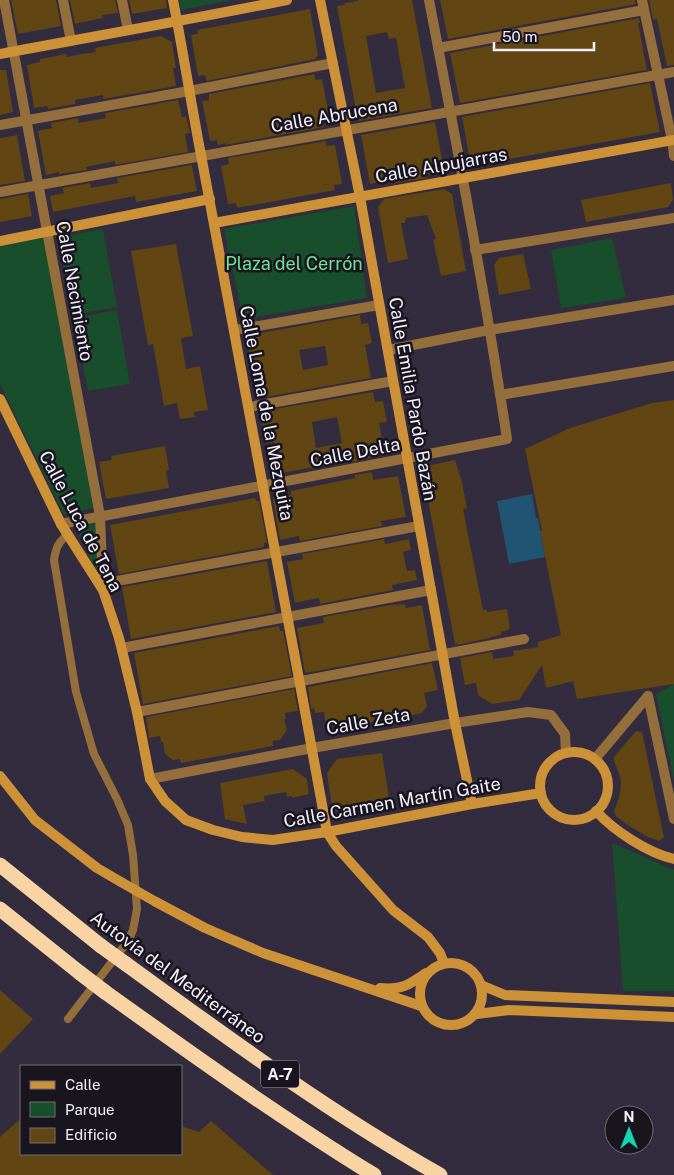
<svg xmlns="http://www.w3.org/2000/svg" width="674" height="1175" font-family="'Public Sans',sans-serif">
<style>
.green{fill:#184e2c}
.water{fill:#215373}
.building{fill:#614513;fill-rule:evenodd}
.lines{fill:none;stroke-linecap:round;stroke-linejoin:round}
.lane{stroke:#946f3b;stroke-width:8}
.street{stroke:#946f3b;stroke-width:10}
.secondary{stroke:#cd9238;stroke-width:10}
.highway{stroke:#f8d3a4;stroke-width:15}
.secondary-bridge{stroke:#cd9238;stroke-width:10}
.highway-bridge{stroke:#f8d3a4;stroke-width:15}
.labels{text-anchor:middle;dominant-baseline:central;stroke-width:5;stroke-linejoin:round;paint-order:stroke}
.shield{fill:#19151e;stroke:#b3aeba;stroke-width:1}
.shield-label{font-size:16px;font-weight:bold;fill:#f5f0fd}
.street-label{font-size:18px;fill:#f5f0fd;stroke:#19151e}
.park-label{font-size:18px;fill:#6de394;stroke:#19151e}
</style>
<rect width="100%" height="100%" fill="#332b3e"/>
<g class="green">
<polygon points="179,0 232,0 181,10"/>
<polygon points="354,206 367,298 243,319 224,229"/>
<polygon points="103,229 117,307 74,315 59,237"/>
<polygon points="44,234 93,508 64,515 0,384 0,244"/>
<polygon points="612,238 626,298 561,308 551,250"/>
<polygon points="117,310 130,384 88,391 74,318"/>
<polygon points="95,523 97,574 77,529"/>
<polygon points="674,684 674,782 656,694"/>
<polygon points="612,843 674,870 674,991 623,991"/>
</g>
<polygon class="water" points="532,494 536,518 538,518 545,557 509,564 497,501"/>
<g class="building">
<polygon points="11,0 56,0 61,26 18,34"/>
<polygon points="70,0 115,0 118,13 102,15 103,18 75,24"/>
<polygon points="129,0 166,0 167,8 132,14"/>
<path d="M358,0h54l20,108 -74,13 -21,-115 8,-1 -1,-2 14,-2zM387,32l2,7 7,-1 9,50 -29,5 -10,-57z"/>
<polygon points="440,0 635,0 636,4 448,39"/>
<polygon points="649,0 674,0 674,65 667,66 657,19 653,20"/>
<polygon points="310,9 318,55 315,59 207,81 205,75 198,76 191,35 198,34 197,30"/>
<polygon points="639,18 640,23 638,23 647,70 460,103 450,53"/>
<polygon points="161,36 172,42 176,68 173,68 176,86 103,99 103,95 75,100 75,104 48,109 47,106 34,108 27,65 40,62 40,59 66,54 67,57 81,54 96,52 95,48"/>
<polygon points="0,70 6,70 13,112 0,115"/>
<polygon points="314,74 316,80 322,79 330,120 323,121 324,127 225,145 225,143 218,145 217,140 210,141 202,101 209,100 209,94"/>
<polygon points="650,83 660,132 471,166 462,117"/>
<polygon points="178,100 182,117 186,116 190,133 185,134 188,152 115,165 115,161 86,167 87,170 59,174 59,172 46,175 38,131 52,128 51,123 78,118 78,123 106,118 105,113"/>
<polygon points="435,122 444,171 423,175 427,178 395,183 398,179 370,184 361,135"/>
<polygon points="17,135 25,181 0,185 0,138"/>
<polygon points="326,141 326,146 335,145 342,184 334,185 335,190 237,208 236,203 228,204 221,166 229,164 228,158"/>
<polygon points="191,165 192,166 197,191 136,202 135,196 53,212 50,196 64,193 62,188 90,183 91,188 118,183 117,178"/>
<polygon points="671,183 673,200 668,207 586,222 581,200"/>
<polygon points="444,189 452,194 466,271 441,276 433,240 436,239 427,215 406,218 405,223 401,223 408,259 388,263 378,207 384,199"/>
<polygon points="28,194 32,216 0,222 0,199"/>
<polygon points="176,244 193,336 181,338 186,369 200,366 208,410 194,412 195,417 180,419 177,403 164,406 153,344 148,345 131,251"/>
<polygon points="523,254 531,289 499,295 494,265 499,258"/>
<path d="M360,315l1,9 7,-1 4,20 -7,2 6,33 -105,19v-2l-9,1 -9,-51 9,-1 -2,-10zM325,346l3,19 -25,5 -4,-20z"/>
<path d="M373,392l2,10 8,-1 4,21 -8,1 4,21 8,-2 2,10 -24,5v1l-17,4v-2l-81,15 -1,-10 8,-2 -2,-10 -2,-11 -8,2 -4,-21 9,-1 -2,-12zM337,417l5,26 -26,5 -4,-26z"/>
<polygon points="674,400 674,684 577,699 573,681 546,688 542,665 519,700 492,704 478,695 476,683 465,685 460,658 492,652 493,659 514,656 513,651 538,647 538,642 561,635 540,531 542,531 525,449 570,428 652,403"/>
<polygon points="165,446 169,470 166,471 169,488 106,499 99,462 112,460 111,456"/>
<polygon points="455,460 462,482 467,508 463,509 483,610 487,610 487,612 507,609 510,629 501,632 501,635 490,637 490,638 457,645 457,643 455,644 423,473 427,466"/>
<polygon points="372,472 373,480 398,476 406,517 381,521 382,526 300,541 299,536 280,540 273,499 291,495 291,491 355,478 355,475"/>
<polygon points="255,498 256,501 259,501 267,542 264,543 264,547 119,574 110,525"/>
<polygon points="384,539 385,544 409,539 411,550 403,552 407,571 415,570 417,580 392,585 393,590 320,604 319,598 295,603 287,562 303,559 302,554"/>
<polygon points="267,561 276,612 131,639 122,587"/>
<polygon points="396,604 396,605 405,604 406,608 422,605 430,650 305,673 297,628 324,623 323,617"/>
<polygon points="279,626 280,631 283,631 292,676 143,704 134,653"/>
<polygon points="432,663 438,690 424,693 427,706 422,713 407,716 407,720 391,723 391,719 380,720 369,723 370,727 354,730 353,725 336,728 325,721 324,712 315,713 314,708 311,709 308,687"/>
<polygon points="294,689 298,711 285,713 286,719 284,719 287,730 280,740 273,741 273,746 181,763 180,759 173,760 165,754 163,742 161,742 160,736 149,738 146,717"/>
<polygon points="636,731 642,732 658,809 664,837 659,841 646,836 626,824 616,816 614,812 620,794 621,784 620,776 614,761 614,757"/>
<polygon points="382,753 390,805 339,813 332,807 327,773 337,759"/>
<polygon points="293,769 307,779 309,794 292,798 292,796 287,797 286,792 264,796 265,801 243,805 247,824 225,819 220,783"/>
<polygon points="0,990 33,1019 0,1054"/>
<polygon points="21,1118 21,1154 181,1154 181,1126 199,1132 211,1121 273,1175 0,1175 0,1137"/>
</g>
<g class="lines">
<path class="lane" d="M68,534c-10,9 -12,13 -14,26l22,132 18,62 23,45 11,26 5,30 4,54 -4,21 -5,11 -60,78"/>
<g class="street">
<polyline points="4,0 100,516 103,590 117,581 419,526"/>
<polyline points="63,0 71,41"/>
<polyline points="122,0 128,30"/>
<polyline points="642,0 672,140 674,156"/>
<polyline points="438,48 644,10"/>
<polyline points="0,125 189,91 333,63"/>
<polyline points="0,192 674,72"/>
<polyline points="475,250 674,218"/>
<polyline points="235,330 379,305"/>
<polyline points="388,350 489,330 674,300"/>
<polyline points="500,395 674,366"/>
<polyline points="249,407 393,381"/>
<path d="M61,524l446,-85c-22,-147 -50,-293 -78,-439"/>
<polyline points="122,648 431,590"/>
<polyline points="648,696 674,819"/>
<polyline points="137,712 524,639"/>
<polyline points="595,759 648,696"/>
<polyline points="150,779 312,748 455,723 528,712 551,715 565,734 566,753"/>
</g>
<g class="secondary">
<path d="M173,0c10,51 18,103 28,155 43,225 85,451 126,677l9,14 57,64 35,27 12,16 4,10"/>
<polyline points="320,0 360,197 455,723 472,804"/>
<path d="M0,54c96,-18 192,-35 287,-54"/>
<polyline points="214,223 674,140"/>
<polyline points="0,241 210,199"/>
<polyline points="0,399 61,524 103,590 119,638 137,712 150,779 165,801 186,820 213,830 242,837 273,840 327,832 472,804 541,793"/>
<circle cx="574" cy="786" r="34"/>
<polyline points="0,776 35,820 97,868 121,882"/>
<path d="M596,811c18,20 52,42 78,48"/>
<polyline points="156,902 205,928 263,953 421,1006"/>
<circle cx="451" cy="994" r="31"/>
<polyline points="481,985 505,995 674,1002"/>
<path d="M380,988c22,2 29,-3 46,-15"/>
<polyline points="477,1014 509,1010 674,1017"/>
</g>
<g class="highway">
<polyline points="0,865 101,946"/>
<polyline points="0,909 80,973"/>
<path d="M126,964c102,74 204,149 314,211"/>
<path d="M105,992c88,63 176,126 269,183"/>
</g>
<polyline class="secondary-bridge" points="121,882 156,902"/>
<g class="highway-bridge">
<polyline points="101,946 126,964"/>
<polyline points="80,973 105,992"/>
</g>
</g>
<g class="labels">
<rect class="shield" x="261" y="1060.5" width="38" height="27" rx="4"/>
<g class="shield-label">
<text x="280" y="1074">A-7</text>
</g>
<g class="street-label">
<text transform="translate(334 115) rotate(-10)">Calle Abrucena</text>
<text transform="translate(441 165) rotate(-10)">Calle Alpujarras</text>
<text transform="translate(75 291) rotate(80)">Calle Nacimiento</text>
<text transform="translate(413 399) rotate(80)">Calle Emilia Pardo Bazán</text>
<text transform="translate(267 413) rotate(79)">Calle Loma de la Mezquita</text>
<text transform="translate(355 452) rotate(-11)">Calle Delta</text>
<text transform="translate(81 521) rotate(62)">Calle Luca de Tena</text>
<text transform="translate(368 721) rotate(-10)">Calle Zeta</text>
<text transform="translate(392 802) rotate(-10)">Calle Carmen Martín Gaite</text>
<text transform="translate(178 977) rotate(36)">Autovía del Mediterráneo</text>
</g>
<g class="park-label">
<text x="294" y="263">Plaza del Cerrón</text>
</g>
</g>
<rect x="20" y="1065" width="162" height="90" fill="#19151e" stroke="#716d77"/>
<rect x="30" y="1081" width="25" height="8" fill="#cd9238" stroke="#716d77"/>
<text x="65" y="1090" font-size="15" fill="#f5f0fd">Calle</text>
<rect x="30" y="1102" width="25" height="15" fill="#184e2c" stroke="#716d77"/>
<text x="65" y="1115" font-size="15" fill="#f5f0fd">Parque</text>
<rect x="30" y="1128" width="25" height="15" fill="#614513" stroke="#716d77"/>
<text x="65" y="1140" font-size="15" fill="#f5f0fd">Edificio</text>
<g transform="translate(629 1130)"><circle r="24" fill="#19151e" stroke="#716d77"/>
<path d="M0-4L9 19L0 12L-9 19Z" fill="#17d5b3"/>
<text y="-8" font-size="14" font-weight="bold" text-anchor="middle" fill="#f5f0fd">N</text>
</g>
<path d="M494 42v8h100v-8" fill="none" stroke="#f5f0fd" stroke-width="2.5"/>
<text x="502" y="42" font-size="15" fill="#f5f0fd" stroke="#19151e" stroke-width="4" paint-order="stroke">50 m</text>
</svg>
